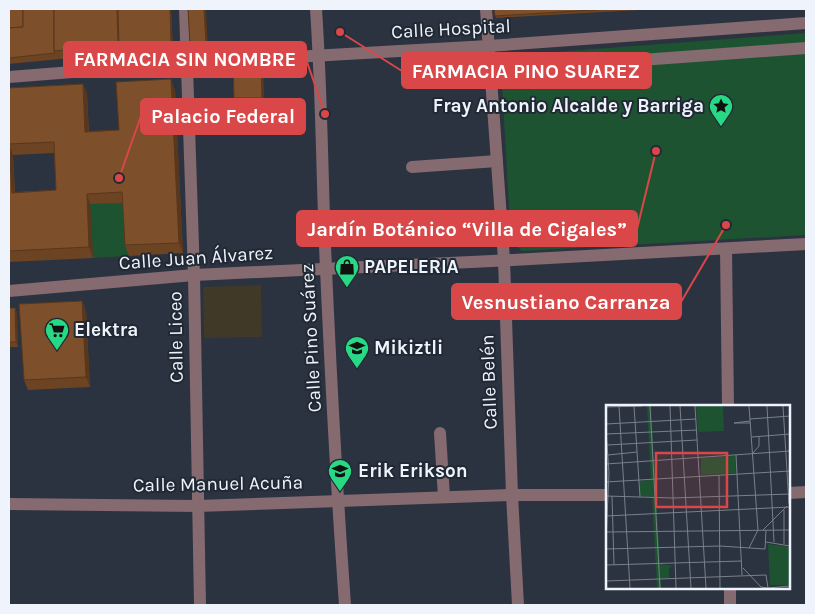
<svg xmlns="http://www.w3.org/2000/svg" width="815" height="614" font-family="Karla,sans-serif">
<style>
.education{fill:#403928}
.green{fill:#1e5332}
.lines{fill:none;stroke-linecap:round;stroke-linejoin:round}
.minor{stroke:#856a70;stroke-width:12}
.wall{fill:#6c4424;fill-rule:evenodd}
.shaded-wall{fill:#58371d}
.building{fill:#7d4f2a;stroke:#58371d;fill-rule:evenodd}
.labels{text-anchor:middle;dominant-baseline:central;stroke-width:4;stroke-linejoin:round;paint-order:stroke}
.street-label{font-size:19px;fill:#eff4fc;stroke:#212934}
.poi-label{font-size:19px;font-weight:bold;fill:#eff4fc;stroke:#212934;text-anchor:start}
.inset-road{fill:none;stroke:#79808b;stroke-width:1}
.view{fill:#da4748;fill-opacity:0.15;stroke:#da4748;stroke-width:2.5}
.inset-edge{fill:none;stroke:#eff4fc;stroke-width:2.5}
.leader{fill:none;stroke:#da4748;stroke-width:2}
.callout-dot{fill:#da4748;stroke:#212934;stroke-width:2}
.callout{fill:#da4748;stroke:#da4748;stroke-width:2}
.callout-label{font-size:20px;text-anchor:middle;font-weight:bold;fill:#fff}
</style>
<rect width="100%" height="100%" fill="#2a333f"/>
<polygon class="education" points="261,285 262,337 204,338 203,287"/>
<g class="green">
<polygon points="806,33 806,235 522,251 511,241 501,68 515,55"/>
<polygon points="126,202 129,256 93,258 90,204"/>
</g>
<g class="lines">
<g class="minor">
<polyline points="185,9 194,275 200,605"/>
<path d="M316,9c6,87 6,174 10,260 5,112 11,224 19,336"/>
<polyline points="486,9 504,260 512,495 518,605"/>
<polyline points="505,70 806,48"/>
<polyline points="9,77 187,63 488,46 806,23"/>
<polyline points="412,167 497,161"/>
<polyline points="726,249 728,406"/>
<polyline points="9,291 194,275 492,261 806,244"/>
<polyline points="440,433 444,497"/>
<polyline points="789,493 806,492"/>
<polyline points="9,504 197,506 512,495 608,495"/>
<polyline points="730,588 730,605"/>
</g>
</g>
<g class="wall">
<polygon points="9,9 171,9 173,49 121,53 9,64"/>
<polygon points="188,9 205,9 208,49 192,50 190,45"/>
<polygon points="494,9 658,9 496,18"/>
<polygon points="261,63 263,68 264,103 236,104 234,98"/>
<path d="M83,84l4,10 2,37 30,-1 56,-40 8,163 -54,3 -4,-11 -2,-42 -33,1 3,54 -84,4v-174zM54,153l2,37 -41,2 -2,-37z"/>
<polygon points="82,301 86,311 90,387 28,390 24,380"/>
<polygon points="9,308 15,308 17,313 18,347 9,347"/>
</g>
<g class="shaded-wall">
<polygon points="170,9 171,9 173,49 171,43"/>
<polygon points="204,9 205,9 206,10 208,49 206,43"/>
<polygon points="261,63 263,68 264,103 262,98"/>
<polygon points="171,79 175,90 183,253 179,243"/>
<polygon points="83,84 87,94 89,142 85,132"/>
<polygon points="9,144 13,155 15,203 12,193"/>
<polygon points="87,194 90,204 93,258 89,247"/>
<polygon points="82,301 86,311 90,387 86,377"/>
<polygon points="15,308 17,313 18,347 16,342"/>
</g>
<g class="building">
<polygon points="9,9 23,9 23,27 9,28"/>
<polygon points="23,9 54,9 54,51 55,53 9,58 9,28 23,27"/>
<polygon points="54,9 117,9 118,45 54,51"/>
<polygon points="118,9 170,9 171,43 119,47"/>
<polygon points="188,9 204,9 206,43 190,45"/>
<polygon points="494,9 610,9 495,16"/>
<polygon points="261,63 262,98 234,98 233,64"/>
<path d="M171,79l8,164 -54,2 -3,-53 -35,2 2,53 -80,4v-163l74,-4 2,48 34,-2 -3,-48zM54,142l2,48 -44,3 -3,-49z"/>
<polygon points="82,301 86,377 24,380 19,304"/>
<polygon points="9,308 15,308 16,342 9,342"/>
</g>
<defs>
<g id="sight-pin" transform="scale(1.25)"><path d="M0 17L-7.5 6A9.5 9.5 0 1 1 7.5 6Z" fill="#27d885" stroke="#212934"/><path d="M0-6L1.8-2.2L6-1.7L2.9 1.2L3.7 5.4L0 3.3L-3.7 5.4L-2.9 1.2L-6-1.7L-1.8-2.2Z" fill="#111"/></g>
<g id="shop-pin" transform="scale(1.25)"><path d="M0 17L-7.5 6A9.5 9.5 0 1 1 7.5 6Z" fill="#27d885" stroke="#212934"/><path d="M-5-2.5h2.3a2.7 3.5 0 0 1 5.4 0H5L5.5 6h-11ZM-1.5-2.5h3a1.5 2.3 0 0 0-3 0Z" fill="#111"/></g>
<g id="supermarket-pin" transform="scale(1.25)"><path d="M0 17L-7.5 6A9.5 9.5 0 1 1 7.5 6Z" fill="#27d885" stroke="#212934"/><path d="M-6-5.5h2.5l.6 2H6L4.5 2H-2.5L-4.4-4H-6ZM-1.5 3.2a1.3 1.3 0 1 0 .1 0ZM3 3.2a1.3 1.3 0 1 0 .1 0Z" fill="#111"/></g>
<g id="school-pin" transform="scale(1.25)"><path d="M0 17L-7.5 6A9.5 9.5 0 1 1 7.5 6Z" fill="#27d885" stroke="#212934"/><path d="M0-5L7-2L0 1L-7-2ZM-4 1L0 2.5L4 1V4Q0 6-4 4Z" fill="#111"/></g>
</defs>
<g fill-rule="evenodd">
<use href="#sight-pin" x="721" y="106"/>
<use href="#shop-pin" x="347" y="267"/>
<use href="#supermarket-pin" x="57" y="330"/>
<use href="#school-pin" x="357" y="348"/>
<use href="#school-pin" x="340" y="471"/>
</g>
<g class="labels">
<g class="street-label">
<text transform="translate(451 29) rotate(-3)">Calle Hospital</text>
<text transform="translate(196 258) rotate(-4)">Calle Juan Álvarez</text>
<text transform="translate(176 337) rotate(-91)">Calle Liceo</text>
<text transform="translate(311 338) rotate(-93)">Calle Pino Suárez</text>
<text transform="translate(489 382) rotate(-92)">Calle Belén</text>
<text transform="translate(218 484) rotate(-1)">Calle Manuel Acuña</text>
</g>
<g class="poi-label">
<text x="704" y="106" text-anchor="end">Fray Antonio Alcalde y Barriga</text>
<text x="364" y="267">PAPELERIA</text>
<text x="74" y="330">Elektra</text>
<text x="374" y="348">Mikiztli</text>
<text x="358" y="471">Erik Erikson</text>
</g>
</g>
<g transform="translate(606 405)">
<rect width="184" height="184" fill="#2a333f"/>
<path d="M41,1h4l9,158 14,2 -5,2v10h-8v10h-4l-5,-91 -12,-1v-15l11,-1zM90,1h27l1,25 -26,1zM129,51l1,17 -35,2v-17zM162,139l22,3v38h-20z" fill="#1e5332"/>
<path class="inset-road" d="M13,1l11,182M28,1l6,91M44,1l10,182M64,1l6,182M74,1l11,182M89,1l11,182M161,1l7,136M177,1l6,98M0,2l36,-1M144,14l40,-3M144,16l-16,2h17M0,19l90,-5M0,25l3,43 -3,68M0,29l91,-4M146,32l38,-3M1,40l90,-5M147,48l6,-7v-9M2,50l29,-3M130,50l6,120M0,59l184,-13M113,70l1,113M0,77l184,-11M0,91l67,2 117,-4M6,91l2,69M178,105v34M0,111l184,-9M157,125l24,-24M0,127l184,-2M160,137l24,4M143,143l9,-18 -9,-124M0,144l114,-3 45,3 1,-19M0,160l136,-4M137,163l18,19 7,1M0,176l160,-6 2,13M161,183l23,-2"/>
<path class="view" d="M50,48h71v54h-71z"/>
<rect width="184" height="184" class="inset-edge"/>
</g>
<path class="leader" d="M325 114L306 59M340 32L402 71M119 178L141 116M656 151L637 229M726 225L681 302"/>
<g class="callout-dot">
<circle cx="325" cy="114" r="5"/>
<circle cx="340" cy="32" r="5"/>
<circle cx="119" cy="178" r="5"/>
<circle cx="656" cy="151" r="5"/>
<circle cx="726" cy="225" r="5"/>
</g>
<g class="callout">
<rect x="64" y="42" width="242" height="35" rx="5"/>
<rect x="402" y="53" width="249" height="35" rx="5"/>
<rect x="141" y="99" width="164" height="35" rx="5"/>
<rect x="297" y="211" width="340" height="35" rx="5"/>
<rect x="452" y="284" width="229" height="35" rx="5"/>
</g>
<g class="callout-label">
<text x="185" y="66">FARMACIA SIN NOMBRE</text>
<text x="526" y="78">FARMACIA PINO SUAREZ</text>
<text x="223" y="123">Palacio Federal</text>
<text x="467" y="236">Jardín Botánico “Villa de Cigales”</text>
<text x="566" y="309">Vesnustiano Carranza</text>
</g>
<rect width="815" height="614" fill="none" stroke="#eff4fc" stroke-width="20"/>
</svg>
